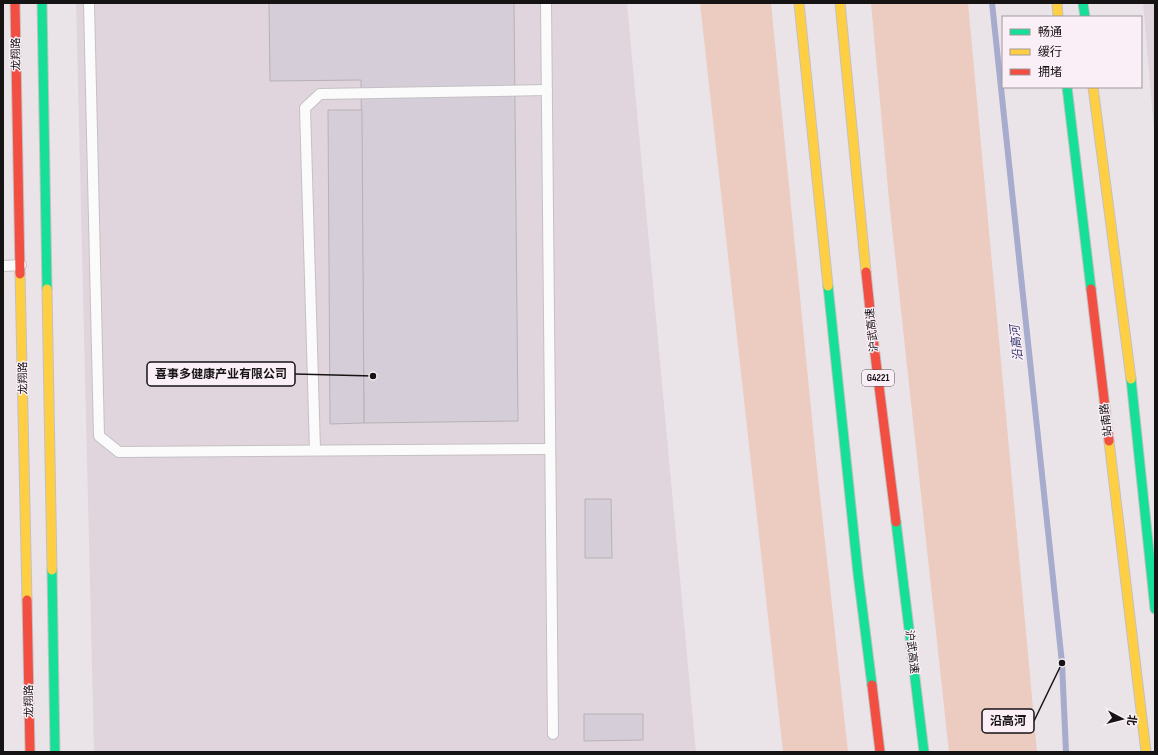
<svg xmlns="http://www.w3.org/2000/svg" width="1158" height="755" font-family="'Sofia Sans Condensed','Noto Sans SC',sans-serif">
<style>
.built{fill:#e1d5dd}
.green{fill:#eccbc0}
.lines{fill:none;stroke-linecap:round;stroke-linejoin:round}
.stream{stroke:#a7abcd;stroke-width:6}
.building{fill:#d5cdd8;stroke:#b6b2b6}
.lane-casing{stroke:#c4c0c3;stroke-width:12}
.fast-casing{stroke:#c4c0c3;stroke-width:11}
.slow-casing{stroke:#c4c0c3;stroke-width:11}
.jam-casing{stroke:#c4c0c3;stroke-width:11}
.lane{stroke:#fcfbfc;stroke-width:10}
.fast{stroke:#16e098;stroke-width:9}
.slow{stroke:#ffcf43;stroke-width:9}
.jam{stroke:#f24e42;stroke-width:9}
.labels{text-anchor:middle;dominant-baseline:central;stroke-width:3;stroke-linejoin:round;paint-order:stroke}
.shield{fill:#faeff6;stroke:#5a5558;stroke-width:1}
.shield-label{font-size:10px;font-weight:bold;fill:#161315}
.street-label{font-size:11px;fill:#161315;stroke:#faeff6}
.water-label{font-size:12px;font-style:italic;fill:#2f346f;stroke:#faeff6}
.leader{fill:none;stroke:#161315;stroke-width:1.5}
.callout-dot{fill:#161315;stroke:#faeff6;stroke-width:1.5}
.callout{fill:#faeff6;stroke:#161315;stroke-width:1.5}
.callout-label{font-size:12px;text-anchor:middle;font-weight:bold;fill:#161315}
</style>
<rect width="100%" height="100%" fill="#eae4e8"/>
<g class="built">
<polygon points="76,3 627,3 696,752 94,752"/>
<polygon points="1143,3 1155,3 1155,142"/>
</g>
<g class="green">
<polygon points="700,3 771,3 816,459 848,752 783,752"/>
<polygon points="871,3 968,3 1037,752 949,752 889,200"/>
</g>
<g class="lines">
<polyline class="stream" points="992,3 1062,663 1066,752"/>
</g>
<g class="building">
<polygon points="269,3 514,3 518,421 364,423 361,80 270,81"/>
<polygon points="328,110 362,110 364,423 330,424"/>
<polygon points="585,499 611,499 612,558 585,558"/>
<polygon points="584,714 643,714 643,740 584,741"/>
</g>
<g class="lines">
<g class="lane-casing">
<g id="lane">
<polyline points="89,3 99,436 119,452 550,449"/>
<polyline points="546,3 553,734"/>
<polyline points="3,266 21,265"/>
<polyline points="315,450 305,108 320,94 547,90"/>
</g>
</g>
<g class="fast-casing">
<g id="fast">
<polyline points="42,3 47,289"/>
<polyline points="1083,3 1085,17"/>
<polyline points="1067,87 1091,289"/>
<polyline points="828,286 858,574 872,685"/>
<polyline points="1131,379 1155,609"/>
<polyline points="896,522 924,752"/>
<polyline points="52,570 55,752"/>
</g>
</g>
<g class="slow-casing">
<g id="slow">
<polyline points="799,3 828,286"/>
<polyline points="840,3 866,272"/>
<polyline points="1057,3 1058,17"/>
<polyline points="1093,87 1131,379"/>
<polyline points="20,274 27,600"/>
<polyline points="47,289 52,570"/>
<polyline points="1109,441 1146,752"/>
</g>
</g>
<g class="jam-casing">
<g id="jam">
<polyline points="15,3 20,274"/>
<polyline points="866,272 873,338 896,522"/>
<polyline points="1091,289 1109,441"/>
<polyline points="27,600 30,752"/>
<polyline points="872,685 880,752"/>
</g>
</g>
<use href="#lane" class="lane"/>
<use href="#fast" class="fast"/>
<use href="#slow" class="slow"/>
<use href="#jam" class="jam"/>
</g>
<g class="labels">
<rect class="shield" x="862" y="370" width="32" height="16" rx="3"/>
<g class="shield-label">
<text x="878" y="378">G4221</text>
</g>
<g class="street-label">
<text transform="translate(16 54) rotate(-91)">龙翔路</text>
<text transform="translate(872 330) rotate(-96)">沪武高速</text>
<text transform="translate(23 378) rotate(-91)">龙翔路</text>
<text transform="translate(1106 420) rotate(-97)">站南路</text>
<text transform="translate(912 652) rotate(83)">沪武高速</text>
<text transform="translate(29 701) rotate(-91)">龙翔路</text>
</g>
<g class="water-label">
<text transform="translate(1017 343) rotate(-96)">沿高河</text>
</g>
</g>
<path class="leader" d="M373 376L295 374M1062 663L1034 721"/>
<g class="callout-dot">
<circle cx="373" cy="376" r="4"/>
<circle cx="1062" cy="663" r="4"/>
</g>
<g class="callout">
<rect x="147" y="362" width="148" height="24" rx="4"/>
<rect x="982" y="709" width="52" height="24" rx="4"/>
</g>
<g class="callout-label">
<text x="221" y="378">喜事多健康产业有限公司</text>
<text x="1008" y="725">沿高河</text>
</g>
<rect width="1158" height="755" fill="none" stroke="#161315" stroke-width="8"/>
<rect x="1002" y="16" width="140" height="72" fill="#faeff6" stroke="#9f979c"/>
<rect x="1010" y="29" width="20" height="6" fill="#16e098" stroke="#9f979c"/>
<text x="1038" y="36" font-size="12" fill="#161315">畅通</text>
<rect x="1010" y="49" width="20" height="6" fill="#ffcf43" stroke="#9f979c"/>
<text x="1038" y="56" font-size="12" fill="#161315">缓行</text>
<rect x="1010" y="69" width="20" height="6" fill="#f24e42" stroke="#9f979c"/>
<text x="1038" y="76" font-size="12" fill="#161315">拥堵</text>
<g transform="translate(1122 719) rotate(97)" stroke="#faeff6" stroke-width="3" paint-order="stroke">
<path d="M0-3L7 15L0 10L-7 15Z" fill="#161315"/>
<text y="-6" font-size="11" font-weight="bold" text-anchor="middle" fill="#161315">北</text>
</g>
</svg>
